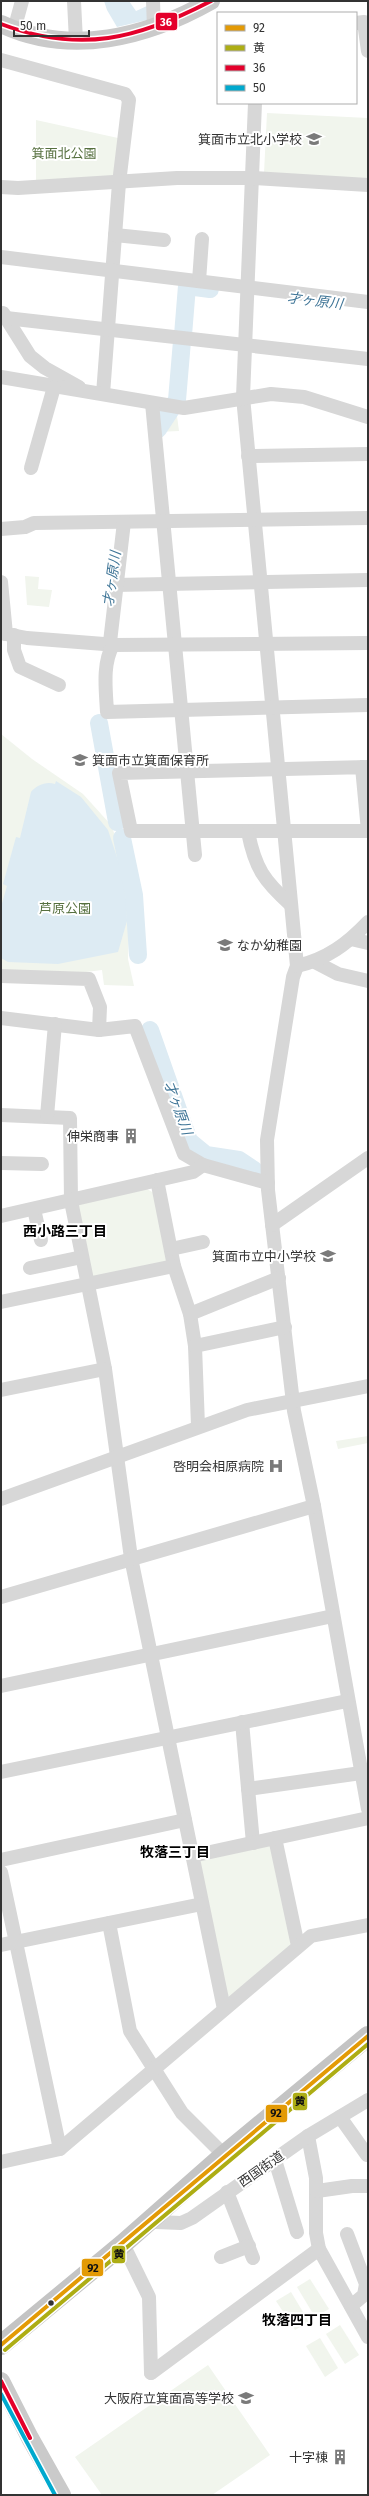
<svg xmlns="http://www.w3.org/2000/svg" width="369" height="2496" font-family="'Fira Sans','Noto Sans JP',sans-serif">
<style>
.green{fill:#f1f5ed}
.water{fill:#ddebf3}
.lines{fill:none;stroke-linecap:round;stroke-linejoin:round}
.river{stroke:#ddebf3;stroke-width:18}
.minor{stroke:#d7d7d7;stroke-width:14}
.major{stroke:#cacaca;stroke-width:18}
.highway{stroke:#c4c4c4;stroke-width:20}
.bus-1-casing{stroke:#fff;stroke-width:7}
.bus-2-casing{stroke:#fff;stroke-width:7}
.bus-3-casing{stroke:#fff;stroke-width:7}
.bus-4-casing{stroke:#fff;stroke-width:7}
.bus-1{stroke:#e39a05;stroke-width:4}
.bus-2{stroke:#adad14;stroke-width:4}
.bus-3{stroke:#e4002b;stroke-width:4}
.bus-4{stroke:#00a9ce;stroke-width:4}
.bus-dot{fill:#333;stroke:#fff;stroke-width:1.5}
.labels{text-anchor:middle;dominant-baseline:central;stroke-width:4;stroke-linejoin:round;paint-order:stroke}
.poi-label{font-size:13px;fill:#333;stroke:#fff;text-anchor:end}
.park-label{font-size:13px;fill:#56703f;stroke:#fff}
.street-label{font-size:13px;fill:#333;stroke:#fff}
.water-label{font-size:14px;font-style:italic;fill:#3f7597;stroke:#fff}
.neighbourhood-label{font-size:14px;font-weight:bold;fill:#000;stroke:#fff}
.line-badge{stroke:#fff;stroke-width:1.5}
.badge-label{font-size:11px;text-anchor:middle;font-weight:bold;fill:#fff}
.pale-badge-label{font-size:11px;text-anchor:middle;font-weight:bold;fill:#111}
</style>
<rect width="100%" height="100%" fill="#fff"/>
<g class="green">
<polygon points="267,113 368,118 368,179 264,173"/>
<polygon points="36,120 118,138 116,177 36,181"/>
<polygon points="169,416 177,416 179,431 158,432"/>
<polygon points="25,576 39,577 38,589 52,590 49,607 27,605"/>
<polygon points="1,734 32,759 83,794 111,825 124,859 130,903 128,959 134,986 104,985 102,970 70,974 1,972"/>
<polygon points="147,1189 154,1193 167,1262 96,1278 91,1276 78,1207 80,1204"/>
<polygon points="368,1436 368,1443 338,1449 336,1441"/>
<polygon points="270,1844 291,1941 289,1951 233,2000 226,1996 200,1862 203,1859"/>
<polygon points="310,2279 329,2309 315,2317 297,2287"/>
<polygon points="291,2292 309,2322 295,2330 276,2301"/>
<polygon points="340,2325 359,2355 345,2364 326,2334"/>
<polygon points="320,2338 338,2368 325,2377 306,2346"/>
<polygon points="208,2365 270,2455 212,2495 102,2495 75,2457"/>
</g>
<g class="water">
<polygon points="104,1 129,1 136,11 147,6 147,20 117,27 107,10"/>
<path d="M56,781l25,16 27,33 12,36 6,33 1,22 -9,31 -60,12 -50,-2 -7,-4v-51l6,-21 -4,-2 13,-47 4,1 11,-46c6,-7 15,-11 24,-8z"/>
</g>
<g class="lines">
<g class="river">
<polyline points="183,335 187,286 210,289"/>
<polyline points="158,429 177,400 182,341"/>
<polyline points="99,723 117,822"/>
<polyline points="122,838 134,895 138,955"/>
<polyline points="150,1030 189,1141 206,1155 239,1160 254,1170"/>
</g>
<g class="minor">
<polyline points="74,1 76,41"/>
<polyline points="153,1 154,28"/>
<polyline points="356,23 364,22 368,51"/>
<polyline points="14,30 22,1"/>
<polyline points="1,60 125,94 129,100 119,183 103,394"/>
<polyline points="255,103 243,397 297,966 293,977 267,1140 268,1190 294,1411 314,1506 368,1809"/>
<polyline points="1,187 18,188 177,178 253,178 368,185"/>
<polyline points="115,235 164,240"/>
<polyline points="1,257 368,302"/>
<polyline points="199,281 202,239"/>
<polyline points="3,313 30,356 45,368 79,387"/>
<polyline points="6,318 368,359"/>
<polyline points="1,377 184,408 271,394 304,397 368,417"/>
<polyline points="152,403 195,855"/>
<polyline points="248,456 368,454"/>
<polyline points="31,468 54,387"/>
<polyline points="1,529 25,527 34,523 368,518"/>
<polyline points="1,582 6,634"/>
<polyline points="115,585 368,580"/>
<polyline points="1,633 27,638 104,644"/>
<polyline points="14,635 14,650 20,667 59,685"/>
<polyline points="110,642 124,522"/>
<path d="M368,643l-255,2c-11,19 -7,46 -6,67l261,-7"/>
<polyline points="362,767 368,831 131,831 119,773 368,767"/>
<path d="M248,832c7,36 16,49 43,73"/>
<polyline points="351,939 368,943"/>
<polyline points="315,962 338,974 368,981"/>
<path d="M297,966c30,-7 50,-22 71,-44"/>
<polyline points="1,976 89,979 100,1007 99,1030"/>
<polyline points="1,1018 99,1030 135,1026 184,1154 203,1165 268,1183"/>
<polyline points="1,1115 70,1118 71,1201 105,1369 131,1558 224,2009"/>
<polyline points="47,1116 55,1024"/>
<polyline points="1,1163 42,1164"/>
<polyline points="157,1180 174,1266 190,1314 195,1346 198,1426"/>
<polyline points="34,1209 41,1240"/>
<polyline points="1,1216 193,1172 203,1165"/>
<polyline points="272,1225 368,1158"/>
<polyline points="171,1249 203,1242"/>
<polyline points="30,1268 82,1257"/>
<polyline points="1,1302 174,1266"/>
<polyline points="190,1314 279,1278"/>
<polyline points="195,1346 285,1327"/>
<polyline points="1,1390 105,1369"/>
<polyline points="1,1499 247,1410 368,1386"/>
<polyline points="1,1597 314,1506"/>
<polyline points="1,1686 333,1616"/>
<polyline points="242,1722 253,1843"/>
<polyline points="1,1772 347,1701"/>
<polyline points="248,1789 361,1773"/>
<polyline points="275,1838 298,1946"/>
<polyline points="192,1856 368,1818"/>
<polyline points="1,1860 185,1820"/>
<polyline points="1,1872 60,2149"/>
<polyline points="109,1923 130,2031 182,2113 224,2155"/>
<polyline points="1,1945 202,1904"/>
<polyline points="340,2117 367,2155"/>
<polyline points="308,2136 316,2178 316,2233 319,2249 368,2337"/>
<polyline points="275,2160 297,2232"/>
<polyline points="1,2162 60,2149 311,1936 368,1925"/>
<polyline points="317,2191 352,2186 368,2186"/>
<polyline points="227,2192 253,2258"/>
<polyline points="152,2218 156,2222 181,2223 192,2218 308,2136 368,2100"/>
<polyline points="347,2234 366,2284 364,2295 351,2306"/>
<polyline points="123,2244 149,2297 151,2373"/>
<polyline points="221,2257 249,2246"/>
<polyline points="151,2373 319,2249"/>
</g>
<g class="major">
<path d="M1,24c70,33 146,13 210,-23"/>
<polyline points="1,2381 30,2438 62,2495"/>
</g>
<polyline class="highway" points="1,2345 123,2244 224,2155 368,2036"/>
<g class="bus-1-casing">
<polyline id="bus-1" points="1,2345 368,2036"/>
</g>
<g class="bus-2-casing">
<polyline id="bus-2" points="5,2350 368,2044"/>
</g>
<g class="bus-3-casing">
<g id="bus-3">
<path d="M1,24c79,30 137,15 210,-23"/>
<polyline points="1,2381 30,2438"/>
</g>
</g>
<g class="bus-4-casing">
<polyline id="bus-4" points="1,2394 55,2495"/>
</g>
<use href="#bus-1" class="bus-1"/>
<use href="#bus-2" class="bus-2"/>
<use href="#bus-3" class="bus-3"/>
<use href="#bus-4" class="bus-4"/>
</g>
<defs>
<g id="school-bare" transform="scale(1.2)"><path d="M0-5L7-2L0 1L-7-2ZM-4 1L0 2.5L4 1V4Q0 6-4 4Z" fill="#7a7a7a" stroke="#fff" stroke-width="2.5" paint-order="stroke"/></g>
<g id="building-bare" transform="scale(1.2)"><path d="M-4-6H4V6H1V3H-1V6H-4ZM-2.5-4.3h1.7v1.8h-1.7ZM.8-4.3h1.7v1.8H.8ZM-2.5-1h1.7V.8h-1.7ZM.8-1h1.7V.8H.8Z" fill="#7a7a7a" stroke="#fff" stroke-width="2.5" paint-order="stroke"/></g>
<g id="hospital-bare" transform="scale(1.2)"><path d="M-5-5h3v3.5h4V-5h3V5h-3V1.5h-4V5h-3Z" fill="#7a7a7a" stroke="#fff" stroke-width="2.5" paint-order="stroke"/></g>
</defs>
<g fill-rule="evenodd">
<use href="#school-bare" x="314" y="139"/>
<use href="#school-bare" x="80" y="760"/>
<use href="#school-bare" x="225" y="945"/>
<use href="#building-bare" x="131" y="1136"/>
<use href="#school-bare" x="328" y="1256"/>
<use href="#hospital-bare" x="276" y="1466"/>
<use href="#school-bare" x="246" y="2398"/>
<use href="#building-bare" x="340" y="2457"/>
</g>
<circle class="bus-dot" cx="51" cy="2303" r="3.5"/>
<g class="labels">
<g class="poi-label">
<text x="302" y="139">箕面市立北小学校</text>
<text x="92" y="760" text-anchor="start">箕面市立箕面保育所</text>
<text x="237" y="945" text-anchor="start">なか幼稚園</text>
<text x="119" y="1136">伸栄商事</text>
<text x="316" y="1256">箕面市立中小学校</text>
<text x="264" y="1466">啓明会相原病院</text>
<text x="234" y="2398">大阪府立箕面高等学校</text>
<text x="328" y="2457">十字棟</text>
</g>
<g class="park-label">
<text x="64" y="153">箕面北公園</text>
<text x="65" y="908">芦原公園</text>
</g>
<g class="street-label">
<text transform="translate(261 2169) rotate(-35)">西国街道</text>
</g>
<g class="water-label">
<text transform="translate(315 301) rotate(7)">才ヶ原川</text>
<text transform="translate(112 579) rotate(-82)">才ヶ原川</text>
<text transform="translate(178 1108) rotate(70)">才ヶ原川</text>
</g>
<g class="neighbourhood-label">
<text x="65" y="1231">西小路三丁目</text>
<text x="175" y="1852">牧落三丁目</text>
<text x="297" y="2320">牧落四丁目</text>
</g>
</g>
<g class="line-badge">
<rect x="155" y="12" width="23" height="19" rx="4" fill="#e4002b"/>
<rect x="292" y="2092" width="16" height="19" rx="4" fill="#adad14"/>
<rect x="265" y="2104" width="23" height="19" rx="4" fill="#e39a05"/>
<rect x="111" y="2245" width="15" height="19" rx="4" fill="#adad14"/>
<rect x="81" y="2258" width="23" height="19" rx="4" fill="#e39a05"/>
</g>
<g class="badge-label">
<text x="166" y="26">36</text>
</g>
<g class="pale-badge-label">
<text x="300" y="2105">黄</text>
<text x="276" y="2117">92</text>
<text x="119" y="2258">黄</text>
<text x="93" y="2272">92</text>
</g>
<rect width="369" height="2496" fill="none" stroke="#333333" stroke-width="4"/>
<rect x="217" y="12" width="140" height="92" fill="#ffffff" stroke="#adadad"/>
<rect x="225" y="25" width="20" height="6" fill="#e39a05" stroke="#adadad"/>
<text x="253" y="32" font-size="12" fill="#333333">92</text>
<rect x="225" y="45" width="20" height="6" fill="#adad14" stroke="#adadad"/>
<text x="253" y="52" font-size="12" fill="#333333">黄</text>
<rect x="225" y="65" width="20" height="6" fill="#e4002b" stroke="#adadad"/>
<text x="253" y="72" font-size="12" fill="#333333">36</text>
<rect x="225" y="85" width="20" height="6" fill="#00a9ce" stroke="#adadad"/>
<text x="253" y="92" font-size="12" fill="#333333">50</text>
<path d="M14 30v6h75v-6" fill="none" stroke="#333333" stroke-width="2"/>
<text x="20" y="30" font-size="12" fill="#333333" stroke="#ffffff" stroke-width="3" paint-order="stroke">50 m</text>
</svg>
